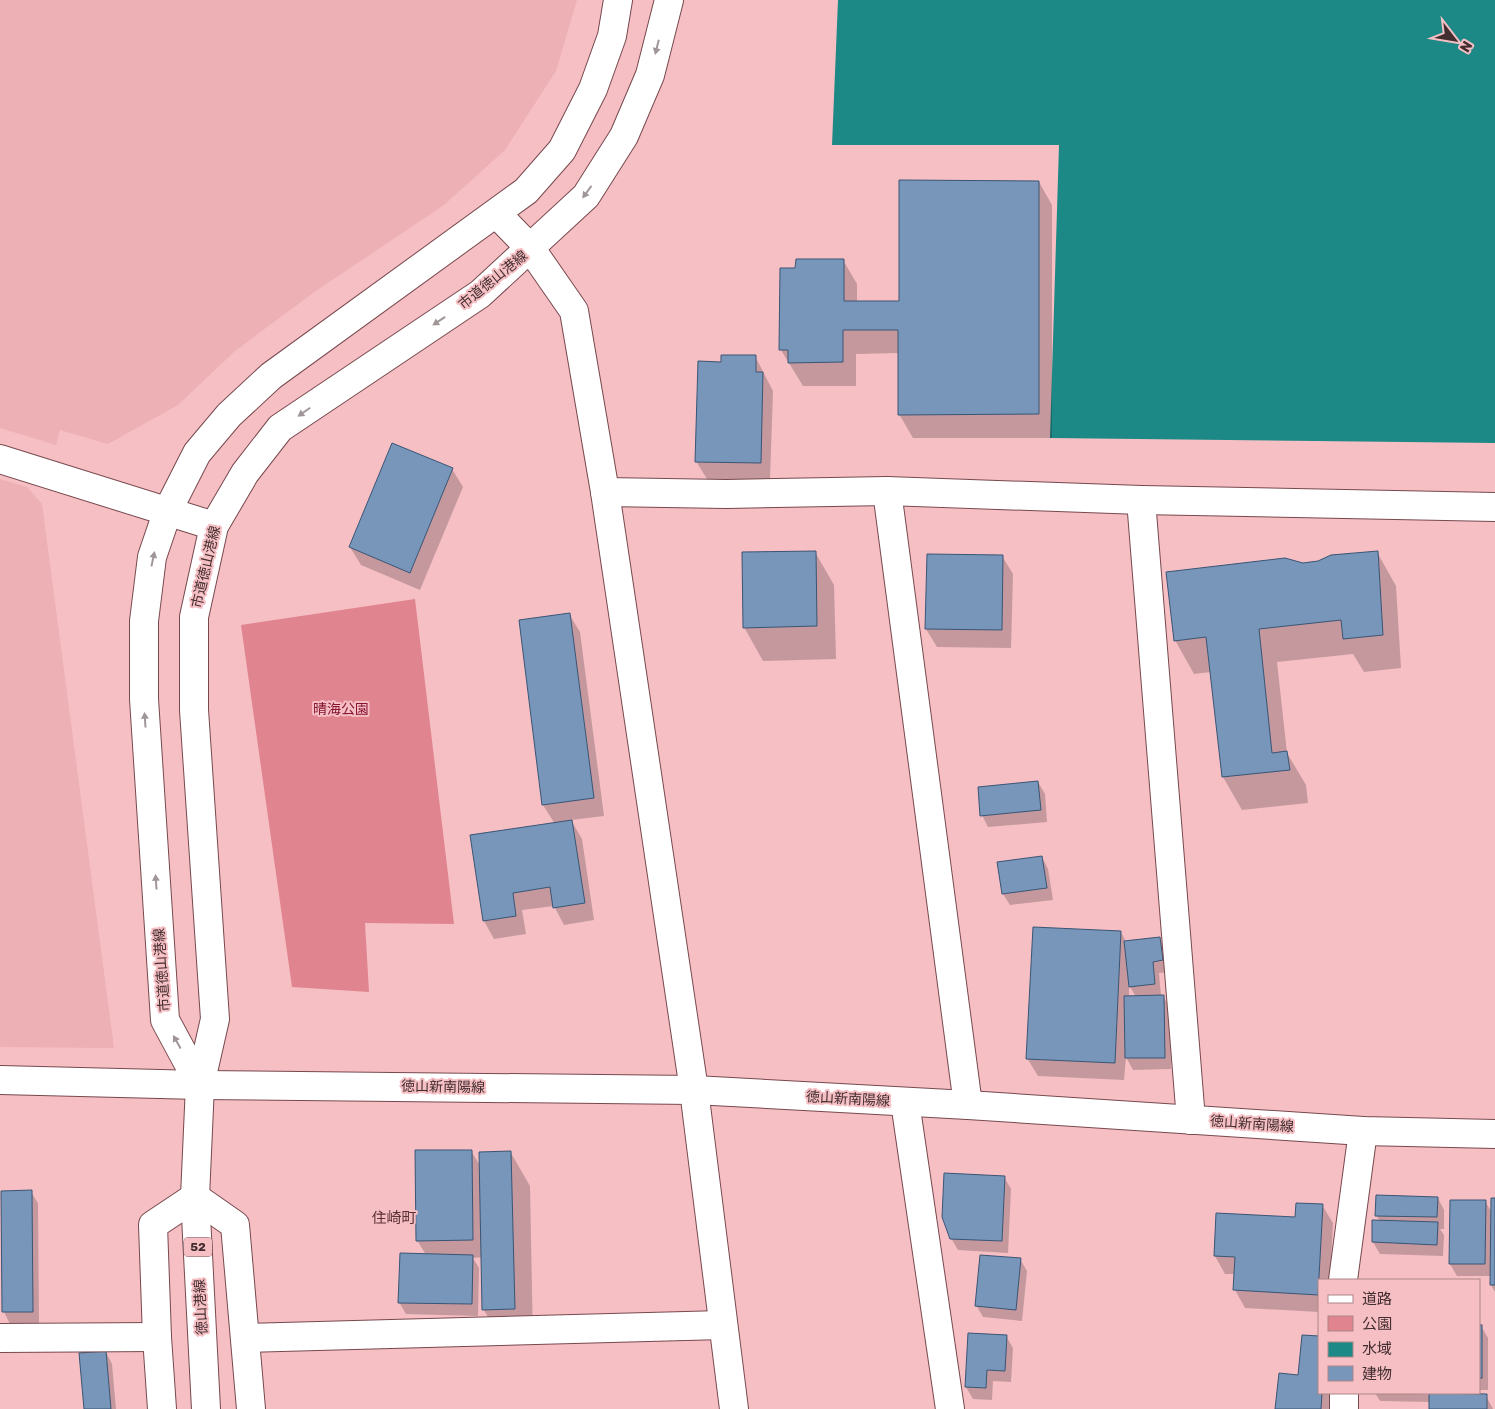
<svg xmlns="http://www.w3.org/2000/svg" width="1495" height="1409" font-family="Rubik,'Noto Sans JP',sans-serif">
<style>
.built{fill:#ecb0b5}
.green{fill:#e0848f}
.water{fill:#1c8986}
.shadow{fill:#0003;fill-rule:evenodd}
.building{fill:#7896ba;stroke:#3a5575}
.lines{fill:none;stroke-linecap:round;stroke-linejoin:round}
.minor-casing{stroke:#77494e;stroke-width:30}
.tertiary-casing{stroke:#77494e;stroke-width:30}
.secondary-casing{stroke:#77494e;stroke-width:30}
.primary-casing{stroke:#77494e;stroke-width:30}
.minor{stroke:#fff;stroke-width:28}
.tertiary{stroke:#fff;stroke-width:28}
.secondary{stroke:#fff;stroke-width:28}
.primary{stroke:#fff;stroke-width:28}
.oneway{fill:#a09697}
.labels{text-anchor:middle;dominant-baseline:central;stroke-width:4;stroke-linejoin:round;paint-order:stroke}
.shield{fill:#f5bfc4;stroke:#78595c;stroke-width:1}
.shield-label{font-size:12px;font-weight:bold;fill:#422d2f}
.street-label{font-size:14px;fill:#422d2f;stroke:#f5bfc4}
.park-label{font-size:14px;fill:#851432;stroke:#f5bfc4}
.neighbourhood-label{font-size:15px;fill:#5c3136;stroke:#f5bfc4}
</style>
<rect width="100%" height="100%" fill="#f5bfc4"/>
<g class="built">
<polygon points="0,0 577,0 556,71 505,150 444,205 313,293 235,351 178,405 108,444 60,430 56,445 0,428"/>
<polygon points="0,479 27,487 42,504 114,1048 0,1047"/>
</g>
<polygon class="green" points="415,599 454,924 365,923 369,992 292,987 241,625"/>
<polygon class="water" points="838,0 1495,0 1495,443 1050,438 1059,145 832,145"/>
<g class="shadow">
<polygon points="1039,182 1052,205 1052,438 913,438 899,414 899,353 856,354 856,386 803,386 781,350 797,269 843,260 857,284 857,302 900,302"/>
<polygon points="755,356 773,391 770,480 707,479 696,461 722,363"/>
<polygon points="452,469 463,487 420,590 361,565 350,547"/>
<polygon points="815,552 834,585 836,659 763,661 744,627"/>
<polygon points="1377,552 1396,586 1401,668 1364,672 1353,654 1277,662 1287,753 1306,785 1308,803 1242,810 1223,777 1211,672 1194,674 1175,640 1303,564"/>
<polygon points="1002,556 1013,574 1011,648 937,647 926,629"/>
<polygon points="569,614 580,632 604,816 571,820 582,839 594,920 564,925 554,906 522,910 526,934 494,939 484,921 555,824 543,805"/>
<polygon points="1038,782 1045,794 1047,822 988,827 982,815"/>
<polygon points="1042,857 1048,869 1053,900 1010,905 1003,894"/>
<path d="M1121,932l5,10 33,-4 7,12 3,22 -10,1 2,23h2l7,12 1,61 -38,1 -7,-13 -2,23 -86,-4 -11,-18zM1129,985l7,12h-7z"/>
<polygon points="471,1151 481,1167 511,1153 530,1186 533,1342 503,1343 484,1310 483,1257 473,1258 479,1268 478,1316 406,1314 399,1302 426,1255 417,1240"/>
<polygon points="1004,1177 1011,1189 1008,1253 958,1250 951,1238"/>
<polygon points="31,1192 38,1203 39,1323 10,1324 4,1312"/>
<polygon points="1438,1198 1444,1210 1444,1229 1440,1229 1444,1235 1443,1256 1380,1254 1373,1242 1380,1221 1376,1215"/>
<polygon points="1495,1200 1495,1292 1491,1285 1491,1276 1457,1276 1450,1264 1485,1201 1492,1213"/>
<polygon points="1322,1205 1333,1223 1330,1280 1319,1280 1319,1312 1245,1308 1235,1290 1236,1274 1225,1274 1215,1256 1217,1214 1296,1218"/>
<polygon points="1020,1259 1027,1271 1022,1321 983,1317 976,1305"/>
<polygon points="1479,1326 1481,1326 1488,1338 1488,1390 1479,1390"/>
<polygon points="1006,1336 1013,1348 1011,1382 993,1381 992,1400 973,1399 966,1387"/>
<polygon points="106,1352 112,1364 116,1409 85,1409"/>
<polygon points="1319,1393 1334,1393 1332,1409 1276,1409"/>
<polygon points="1375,1393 1486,1396 1493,1409 1430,1409 1430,1402 1380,1401"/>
</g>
<g class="building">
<polygon points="899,180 1039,181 1039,414 898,415 898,330 843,330 843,362 788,363 788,350 779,350 780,268 795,268 796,259 844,259 844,301 899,301"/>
<polygon points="721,355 756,355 756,372 763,372 761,463 695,462 698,361 721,362"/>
<polygon points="392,443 453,468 410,573 349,547"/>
<polygon points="816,551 817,626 743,628 742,552"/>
<polygon points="1378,551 1383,635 1343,639 1341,620 1259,629 1272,753 1287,751 1290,770 1222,777 1206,637 1174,641 1166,572 1285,558 1303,563 1318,561 1331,555"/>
<polygon points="927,554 1003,555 1002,630 925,629"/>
<polygon points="570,613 594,798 542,805 519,620"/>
<polygon points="1038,781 1041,810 980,816 978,787"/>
<polygon points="572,820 585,903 553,908 550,887 513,893 516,916 483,921 470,835"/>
<polygon points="1042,856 1047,888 1002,894 997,862"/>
<polygon points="1033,927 1121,931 1115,1063 1026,1059"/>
<polygon points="1160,937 1163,960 1153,962 1155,984 1129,987 1124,941"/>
<polygon points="1164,995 1165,1058 1125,1058 1124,996"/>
<polygon points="415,1150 472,1150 473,1240 416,1241"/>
<polygon points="511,1151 515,1309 482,1310 479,1152"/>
<polygon points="944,1173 1005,1176 1002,1241 950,1239 942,1217"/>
<polygon points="32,1190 33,1312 2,1312 1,1191"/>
<polygon points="1376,1195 1438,1197 1437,1217 1375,1216"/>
<polygon points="1491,1198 1495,1198 1495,1285 1490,1285"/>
<polygon points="1450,1200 1486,1200 1485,1264 1449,1264"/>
<polygon points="1296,1203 1323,1204 1318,1295 1233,1290 1235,1257 1214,1256 1216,1213 1295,1217"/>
<polygon points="1372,1220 1438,1222 1437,1245 1372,1242"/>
<polygon points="400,1253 473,1255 472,1304 398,1303"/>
<polygon points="980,1255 1021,1258 1016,1310 975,1306"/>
<rect x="1479" y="1325" width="3" height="53"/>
<polygon points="968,1333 1007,1335 1005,1371 987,1370 986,1388 965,1387"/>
<polygon points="1302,1335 1319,1336 1319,1393 1322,1393 1321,1409 1275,1409 1279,1373 1298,1375"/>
<polygon points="106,1351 111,1409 84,1409 79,1353"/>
<polygon points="1429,1393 1487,1394 1487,1409 1429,1409"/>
</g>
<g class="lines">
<g class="minor-casing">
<g id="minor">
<polyline points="887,491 968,1105"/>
<polyline points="1141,500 1191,1120"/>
<polyline points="0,1080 200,1085"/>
<polyline points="694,1090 734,1409"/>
<polyline points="905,1102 950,1409"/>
<polyline points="1343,1280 1363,1131"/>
<polyline points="0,1338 157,1337"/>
<polyline points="245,1338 723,1325"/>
<polyline points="1344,1393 1344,1409"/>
<polyline points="162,1409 157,1337 153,1225 195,1197 235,1225 251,1409"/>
</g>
</g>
<g class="tertiary-casing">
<g id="tertiary">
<polyline points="497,214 531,249 574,311 605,492 694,1090"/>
<polyline points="0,459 214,526"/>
<polyline points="605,492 726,494 887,491 1141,500 1495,507"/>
<polyline points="200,1085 165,1020 144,699 144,621 152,557 168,510 197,453 229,415 271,376 526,191 562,150 593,89 612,36 618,0"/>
<polyline points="200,1085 215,1019 194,710 194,617 214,526 245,473 280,428 480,294 586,196 624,136 650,75 669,0"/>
</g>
</g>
<g class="secondary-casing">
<polyline id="secondary" points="200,1085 694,1090 968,1105 1363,1131 1495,1134"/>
</g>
<g class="primary-casing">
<polyline id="primary" points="200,1085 195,1197 206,1409"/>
</g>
<use href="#minor" class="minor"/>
<use href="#tertiary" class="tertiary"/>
<use href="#secondary" class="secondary"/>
<use href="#primary" class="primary"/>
</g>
<defs><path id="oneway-solid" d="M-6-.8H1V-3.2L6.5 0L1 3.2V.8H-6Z" transform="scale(1.25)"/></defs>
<g class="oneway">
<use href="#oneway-solid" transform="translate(657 47) rotate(104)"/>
<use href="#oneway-solid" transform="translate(587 192) rotate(126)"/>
<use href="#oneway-solid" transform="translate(439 321) rotate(146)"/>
<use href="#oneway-solid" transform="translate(304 412) rotate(145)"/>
<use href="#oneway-solid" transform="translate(153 559) rotate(-78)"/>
<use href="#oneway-solid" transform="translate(145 720) rotate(-94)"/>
<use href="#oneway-solid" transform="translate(156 882) rotate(-94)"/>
<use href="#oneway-solid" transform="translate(177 1042) rotate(-119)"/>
</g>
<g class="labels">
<rect class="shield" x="184" y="1237.5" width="28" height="19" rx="4"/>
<g class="shield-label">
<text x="198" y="1247">52</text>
</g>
<g class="street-label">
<text transform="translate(493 280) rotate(-39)">市道徳山港線</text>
<text transform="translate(206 567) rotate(-77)">市道徳山港線</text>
<text transform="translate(162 970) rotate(-94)">市道徳山港線</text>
<text transform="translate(443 1087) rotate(1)">徳山新南陽線</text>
<text transform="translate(848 1099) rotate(3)">徳山新南陽線</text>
<text transform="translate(1252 1124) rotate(4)">徳山新南陽線</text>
<text transform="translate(201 1307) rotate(-93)">徳山港線</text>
</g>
<g class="park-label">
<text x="341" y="709">晴海公園</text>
</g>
<g class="neighbourhood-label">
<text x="394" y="1218">住崎町</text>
</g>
</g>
<rect x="1318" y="1279" width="162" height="115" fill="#f5bfc4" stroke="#ad8588"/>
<rect x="1328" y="1295" width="25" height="8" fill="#ffffff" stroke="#ad8588"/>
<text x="1362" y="1304" font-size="15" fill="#422d2f">道路</text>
<rect x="1328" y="1316" width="25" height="15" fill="#e0848f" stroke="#ad8588"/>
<text x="1362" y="1329" font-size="15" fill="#422d2f">公園</text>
<rect x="1328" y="1342" width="25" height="15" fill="#1c8986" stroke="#ad8588"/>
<text x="1362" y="1354" font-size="15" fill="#422d2f">水域</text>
<rect x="1328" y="1366" width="25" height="15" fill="#7896ba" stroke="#ad8588"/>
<text x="1362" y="1379" font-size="15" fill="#422d2f">建物</text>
<g transform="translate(1455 40) rotate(121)" stroke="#f5bfc4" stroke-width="4" paint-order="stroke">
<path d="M0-4L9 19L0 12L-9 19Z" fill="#422d2f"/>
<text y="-8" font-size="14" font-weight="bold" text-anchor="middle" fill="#422d2f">N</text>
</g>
</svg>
